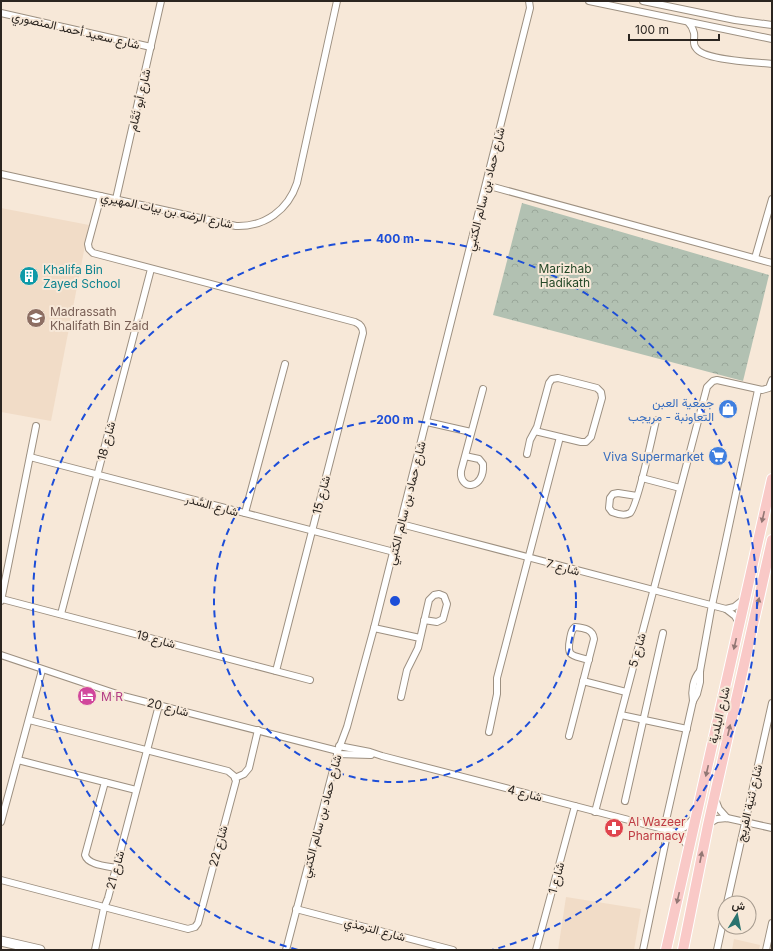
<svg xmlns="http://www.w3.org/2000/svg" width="773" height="951" font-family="Inter,Vazirmatn,sans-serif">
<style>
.built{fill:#f1dcc7}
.park{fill:url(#park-crowns)}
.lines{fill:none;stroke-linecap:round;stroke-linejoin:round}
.street-casing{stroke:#9d9081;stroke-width:8}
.secondary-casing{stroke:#9d9081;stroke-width:11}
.primary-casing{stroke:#fff;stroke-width:12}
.street{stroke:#fff;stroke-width:6}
.secondary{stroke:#fff;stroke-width:9}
.primary{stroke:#f9c9c7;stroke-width:10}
.oneway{fill:#927774}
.ring{fill:none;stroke:#1d4ed8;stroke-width:2;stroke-dasharray:7 5}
.labels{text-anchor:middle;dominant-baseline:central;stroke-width:4;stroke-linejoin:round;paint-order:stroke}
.street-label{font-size:12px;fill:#2b2520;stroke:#f7e8d8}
.park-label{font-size:12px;fill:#244827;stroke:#f7e8d8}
.culture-label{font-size:12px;fill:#0d838f;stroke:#f7e8d8;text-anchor:start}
.education-label{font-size:12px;fill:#785e54;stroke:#f7e8d8;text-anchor:start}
.shop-label{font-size:12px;fill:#366cbe;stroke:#f7e8d8;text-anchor:end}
.hotel-label{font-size:12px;fill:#b23c85;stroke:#f7e8d8;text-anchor:start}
.health-label{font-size:12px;fill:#be3a42;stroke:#f7e8d8;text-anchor:start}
.centre{fill:#1d4ed8;stroke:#f7e8d8;stroke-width:2}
.ring-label{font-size:12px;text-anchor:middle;font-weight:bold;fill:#1d4ed8;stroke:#f7e8d8;stroke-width:4;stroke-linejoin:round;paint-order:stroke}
</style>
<defs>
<pattern id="park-crowns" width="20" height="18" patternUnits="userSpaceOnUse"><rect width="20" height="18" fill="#b2c1b2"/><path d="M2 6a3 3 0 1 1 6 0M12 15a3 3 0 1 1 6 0" fill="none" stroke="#99a699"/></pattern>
</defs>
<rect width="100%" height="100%" fill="#f7e8d8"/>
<g class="built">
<polygon points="1,208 89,225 51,421 1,412"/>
<polygon points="566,897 641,909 634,950 558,950"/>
<polygon points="734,939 760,945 759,950 732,950"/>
</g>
<polygon class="park" points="522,203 769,275 743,381 493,315"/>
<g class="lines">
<g class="street-casing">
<g id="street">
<polyline points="589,1 772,39"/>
<polyline points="643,1 735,20 772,25"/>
<polyline points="1,13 151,47"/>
<path d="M688,22c3,3 5,7 6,11 1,6 -2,11 2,15 8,13 61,14 76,16"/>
<path d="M1,174l235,52c29,1 52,-16 61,-43l40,-182"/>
<polyline points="486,185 772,263"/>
<path d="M101,196l-13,48 1,5 4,4 262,69c5,2 8,5 8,11l-87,338"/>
<polyline points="116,199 161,1"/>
<polyline points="755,258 772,199"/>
<polyline points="427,422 471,432"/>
<polyline points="527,454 530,440 537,427 549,383 552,379 558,378 597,388 601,392 602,398 591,437 586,442 581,442 535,431"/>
<path d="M465,456l14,3 4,5c2,26 -24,27 -22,7l22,-82"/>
<polyline points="30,457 394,552"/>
<polyline points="642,478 680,488"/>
<path d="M637,496l-19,-3 -5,1 -3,4 -1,10 3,4c5,2 13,4 18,1 7,-5 23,-80 26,-93"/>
<polyline points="245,513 285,364"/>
<polyline points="401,524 726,609 735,616 739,623"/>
<polyline points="2,599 310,680"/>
<polyline points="1,601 36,426"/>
<polyline points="726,609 734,607 744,599"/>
<polyline points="61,614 151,269"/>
<polyline points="374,628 420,638"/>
<polyline points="1,655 123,696 338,751"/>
<polyline points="583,681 626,692"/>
<polyline points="401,697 407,670 418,648 429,600 434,595 439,594 444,596 447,604 443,619 437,622 424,620"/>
<path d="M693,701c-2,-10 0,-22 7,-30"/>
<polyline points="621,715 687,729"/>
<polyline points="489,732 497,694 497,678 560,437"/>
<path d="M569,736l25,-97c-1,-10 -10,-11 -19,-12 -4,3 -4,7 -5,12 -4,19 3,16 19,21"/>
<polyline points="339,746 370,752 382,756 675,832 682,838 689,848"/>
<polyline points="337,754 371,755"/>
<polyline points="18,760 136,790"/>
<polyline points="235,778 244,774 249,768 258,730"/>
<path d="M105,782l-20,73c3,10 21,11 31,13"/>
<polyline points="715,799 719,809 727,818"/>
<polyline points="625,801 663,633"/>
<polyline points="595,812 707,387 713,381 717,380 762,390 769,388 772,380"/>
<polyline points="1,822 42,670"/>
<polyline points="708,824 717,819 727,818 772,828"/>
<polyline points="664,829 693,701 697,694 700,682 700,671 711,610 758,390"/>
<polyline points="675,832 685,827 694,818"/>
<polyline points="1,880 188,929 195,927 198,923 236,781 234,776 228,771 29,720"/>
<polyline points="727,903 772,703"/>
<polyline points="296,909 453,950"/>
<polyline points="95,950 104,908 108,898 159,705"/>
<polyline points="286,950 338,751 347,727 374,628 530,8 529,1"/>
<polyline points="536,950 575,806"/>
<polyline points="643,950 668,830"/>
<polyline points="717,950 725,913"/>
<polyline points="766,950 772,923"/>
</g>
</g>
<g class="secondary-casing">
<polyline id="secondary" points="1,941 40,950"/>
</g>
<g class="primary-casing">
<g id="primary">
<polyline points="666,950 772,479"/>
<polyline points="683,950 708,825 772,540"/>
</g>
</g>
<use href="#street" class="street"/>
<use href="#secondary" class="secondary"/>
<use href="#primary" class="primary"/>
</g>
<defs><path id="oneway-solid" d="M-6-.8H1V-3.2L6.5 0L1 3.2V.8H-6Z"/></defs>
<g class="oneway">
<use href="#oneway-solid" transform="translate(763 517) rotate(103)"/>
<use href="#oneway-solid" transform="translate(758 603) rotate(-77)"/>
<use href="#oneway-solid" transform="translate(735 644) rotate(103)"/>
<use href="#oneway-solid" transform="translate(729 730) rotate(-77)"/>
<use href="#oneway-solid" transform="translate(707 771) rotate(103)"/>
<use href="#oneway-solid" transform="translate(701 857) rotate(-79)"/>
<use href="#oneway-solid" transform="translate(678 898) rotate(103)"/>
</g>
<g class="ring">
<circle cx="395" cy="601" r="181"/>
<path d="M298 950A362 362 0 1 1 492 950"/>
</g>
<defs>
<g id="building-disc" transform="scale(1)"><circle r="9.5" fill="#0f9aa8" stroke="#f7e8d8"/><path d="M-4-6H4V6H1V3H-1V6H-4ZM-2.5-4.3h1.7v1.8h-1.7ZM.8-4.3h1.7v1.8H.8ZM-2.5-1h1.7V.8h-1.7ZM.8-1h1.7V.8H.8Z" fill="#fff"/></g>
<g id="university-disc" transform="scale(1)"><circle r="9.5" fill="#8d6e63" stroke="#f7e8d8"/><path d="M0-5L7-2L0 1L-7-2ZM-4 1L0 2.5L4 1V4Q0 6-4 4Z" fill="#fff"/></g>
<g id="shop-disc" transform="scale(1)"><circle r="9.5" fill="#3f7fe0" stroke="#f7e8d8"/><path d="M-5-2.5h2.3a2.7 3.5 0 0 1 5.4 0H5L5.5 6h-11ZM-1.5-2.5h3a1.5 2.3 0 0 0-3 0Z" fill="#fff"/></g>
<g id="supermarket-disc" transform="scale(1)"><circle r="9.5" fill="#3f7fe0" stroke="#f7e8d8"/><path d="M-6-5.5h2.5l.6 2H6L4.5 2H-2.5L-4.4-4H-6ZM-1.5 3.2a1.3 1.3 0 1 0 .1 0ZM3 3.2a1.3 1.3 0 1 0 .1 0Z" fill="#fff"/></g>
<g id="hotel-disc" transform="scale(1)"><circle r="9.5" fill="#d1479c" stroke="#f7e8d8"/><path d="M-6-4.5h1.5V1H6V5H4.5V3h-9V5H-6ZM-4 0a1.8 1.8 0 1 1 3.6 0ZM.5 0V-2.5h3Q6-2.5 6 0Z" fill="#fff"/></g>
<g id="pharmacy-disc" transform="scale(1)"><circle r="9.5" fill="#e0444e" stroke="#f7e8d8"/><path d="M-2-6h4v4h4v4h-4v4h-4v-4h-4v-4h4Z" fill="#fff"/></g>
</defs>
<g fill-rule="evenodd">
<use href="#building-disc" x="29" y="276"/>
<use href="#university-disc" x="36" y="318"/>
<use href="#shop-disc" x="728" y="409"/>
<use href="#supermarket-disc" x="718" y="456"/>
<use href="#hotel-disc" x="87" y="696"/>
<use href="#pharmacy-disc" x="614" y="828"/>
</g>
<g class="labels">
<g class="street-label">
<text transform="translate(76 30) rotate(13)">شارع سعيد أحمد المنصوري</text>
<text transform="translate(139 100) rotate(-77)">شارع أبو تَمَّام</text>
<text transform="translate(485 189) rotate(-76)">شارع حماد بن سالم الكتبي</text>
<text transform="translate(167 210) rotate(12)">شارع الرضه بن بيات المهيري</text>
<text transform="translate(106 441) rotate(-75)">شارع 18</text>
<text transform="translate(321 495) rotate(-76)">شارع 15</text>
<text transform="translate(406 503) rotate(-76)">شارع حماد بن سالم الكتبي</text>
<text transform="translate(212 505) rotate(15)">شارع السَّدر</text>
<text transform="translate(563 567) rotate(15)">شارع 7</text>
<text transform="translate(156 639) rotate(15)">شارع 19</text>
<text transform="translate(637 650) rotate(-75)">شارع 5</text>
<text transform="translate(168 707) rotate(14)">شارع 20</text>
<text transform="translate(719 715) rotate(-77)">شارع البلدية</text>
<text transform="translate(525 793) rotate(14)">شارع 4</text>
<text transform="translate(749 803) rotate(-77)">شارع ثنية الفريج</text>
<text transform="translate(321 816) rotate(-75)">شارع حماد بن سالم الكتبي</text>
<text transform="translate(218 846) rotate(-75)">شارع 22</text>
<text transform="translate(115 870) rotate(-75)">شارع 21</text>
<text transform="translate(556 878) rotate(-75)">شارع 1</text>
<text transform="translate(375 929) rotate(15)">شارع الترمذي</text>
</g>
<g class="park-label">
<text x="565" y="268">Marizhab<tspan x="565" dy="14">Hadikath</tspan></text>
</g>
<g class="culture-label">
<text x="43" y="269">Khalifa Bin<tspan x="43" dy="14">Zayed School</tspan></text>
</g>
<g class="education-label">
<text x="50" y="311">Madrassath<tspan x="50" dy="14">Khalifath Bin Zaid</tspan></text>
</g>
<g class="shop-label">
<text x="714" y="402">جمعية العبن<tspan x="714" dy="14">التعاونبة - مريجب</tspan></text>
<text x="704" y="456">Viva Supermarket</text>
</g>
<g class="hotel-label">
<text x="101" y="696">M R</text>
</g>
<g class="health-label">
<text x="628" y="821">Al Wazeer<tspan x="628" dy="14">Pharmacy</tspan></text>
</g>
</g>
<circle cx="395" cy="601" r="6" class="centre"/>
<g class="ring-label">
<text x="395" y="243">400 m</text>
<text x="395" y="424">200 m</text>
</g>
<rect width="773" height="951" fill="none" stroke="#2b2520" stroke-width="4"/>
<g transform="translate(737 915) rotate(10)"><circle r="19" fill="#f7e8d8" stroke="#a59a8e"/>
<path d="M0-3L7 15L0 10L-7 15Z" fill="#2a736f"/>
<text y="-6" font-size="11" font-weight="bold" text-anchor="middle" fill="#2b2520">ش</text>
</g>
<path d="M629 34v6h90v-6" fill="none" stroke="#2b2520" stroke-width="2"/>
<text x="635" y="34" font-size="12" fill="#2b2520" stroke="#f7e8d8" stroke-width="3" paint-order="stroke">100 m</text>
</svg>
